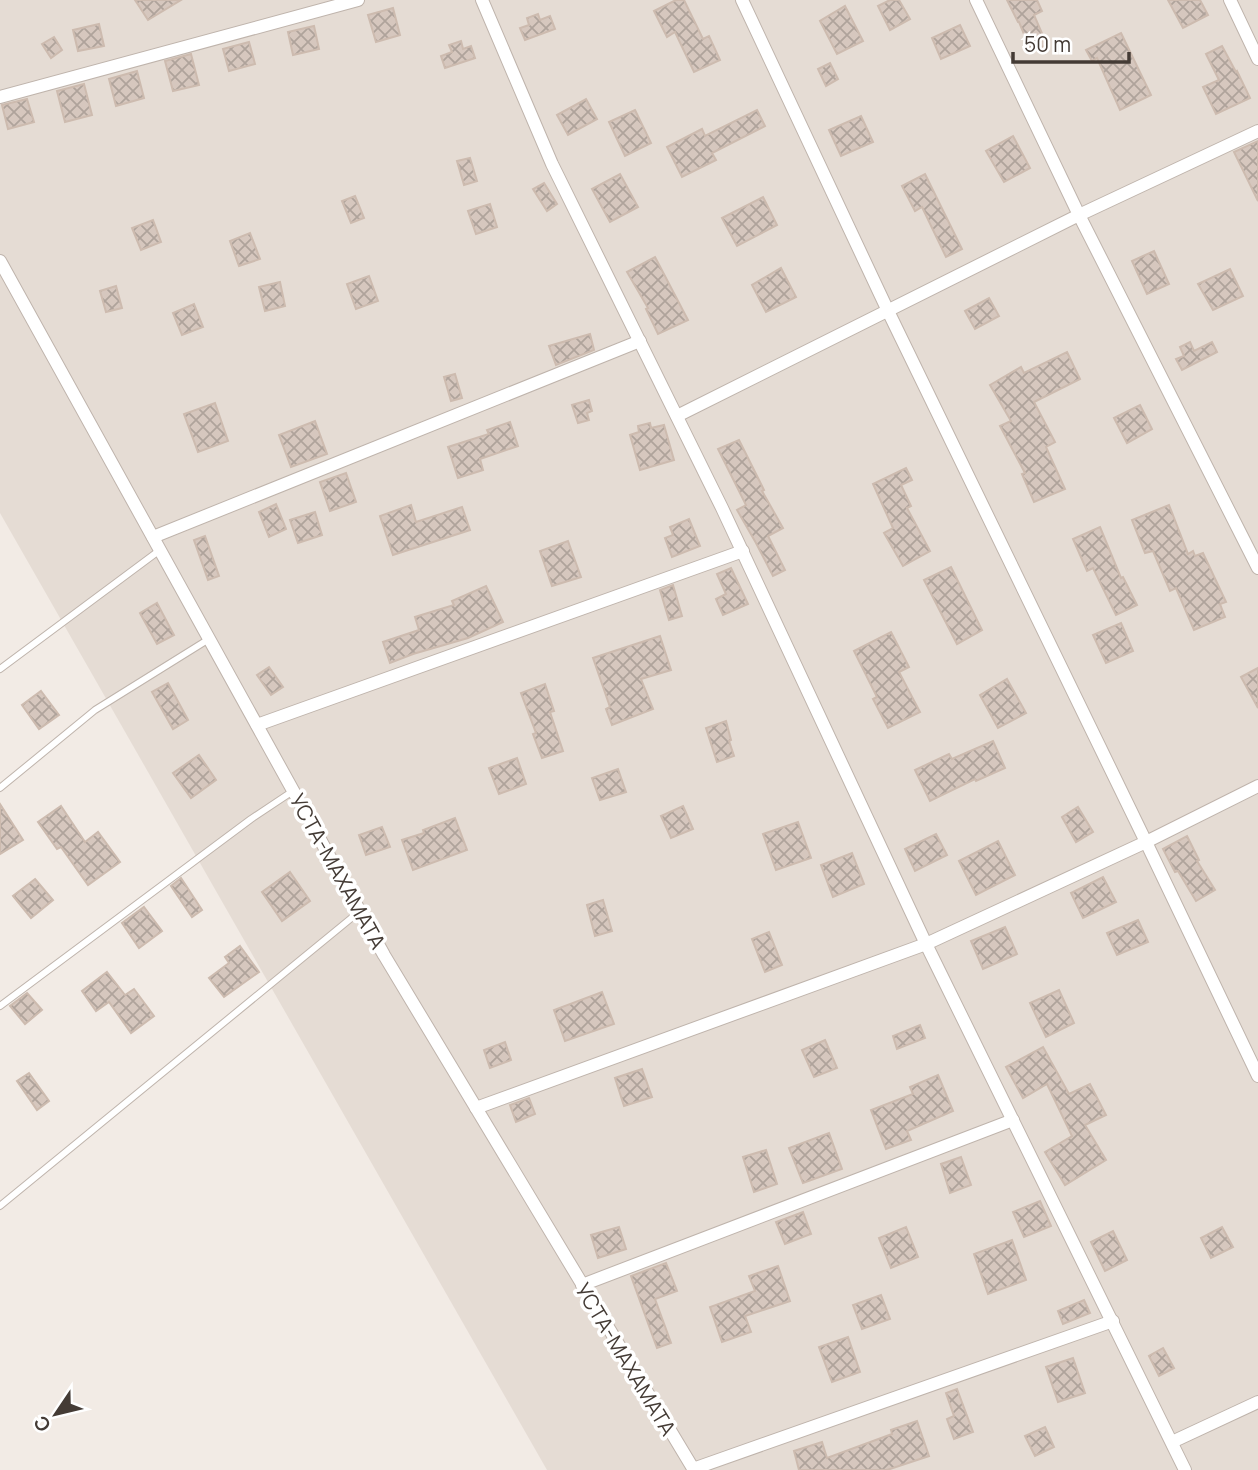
<svg xmlns="http://www.w3.org/2000/svg" width="1258" height="1470" font-family="Manrope,sans-serif">
<style>
.residential{fill:#e5dcd4}
.building{fill:url(#building-cross-hatch);stroke:#cdbbaf;stroke-width:2}
.lines{fill:none;stroke-linecap:round;stroke-linejoin:round}
.service-casing{stroke:#bfb4ac;stroke-width:8}
.minor-casing{stroke:#bfb4ac;stroke-width:14}
.service{stroke:#fff;stroke-width:6}
.minor{stroke:#fff;stroke-width:12}
.labels{text-anchor:middle;dominant-baseline:central;stroke-width:7;stroke-linejoin:round;paint-order:stroke}
.street-label{font-size:21px;fill:#443b35;stroke:#fff}
</style>
<defs>
<pattern id="building-cross-hatch" width="8" height="8" patternUnits="userSpaceOnUse" patternTransform="scale(1.75)"><rect width="8" height="8" fill="#d6c7be"/><path d="M0 0l8 8M0 8l8-8" fill="none" stroke="#afa39b"/></pattern>
</defs>
<rect width="100%" height="100%" fill="#f2ebe5"/>
<polygon class="residential" points="0,0 1258,0 1258,1470 547,1470 0,513"/>
<g class="building">
<polygon points="135,0 181,0 148,20"/>
<polygon points="676,0 684,0 703,39 709,36 720,60 694,72 675,32 667,37 654,11"/>
<polygon points="890,0 899,0 910,19 890,30 878,6"/>
<polygon points="1007,0 1037,0 1042,11 1034,15 1047,45 1031,51 1019,22 1018,22"/>
<polygon points="1168,0 1200,0 1208,15 1183,28"/>
<polygon points="845,6 863,41 837,54 820,21"/>
<polygon points="393,8 400,35 376,42 368,15"/>
<polygon points="538,14 540,20 550,16 555,29 525,40 520,28 529,25 527,18"/>
<polygon points="99,24 104,46 78,51 73,30"/>
<polygon points="960,25 970,46 941,59 932,38"/>
<polygon points="314,26 319,49 293,55 288,32"/>
<polygon points="1121,33 1151,95 1120,110 1097,58 1092,61 1086,50"/>
<polygon points="54,37 62,50 51,58 42,44"/>
<polygon points="461,41 463,49 471,46 475,58 445,68 441,56 452,52 449,45"/>
<polygon points="249,42 255,64 229,71 223,49"/>
<polygon points="1222,46 1236,72 1237,71 1250,98 1216,114 1203,87 1219,80 1206,54"/>
<polygon points="191,54 199,85 173,91 165,61"/>
<polygon points="830,63 838,79 826,86 818,69"/>
<polygon points="137,71 144,98 116,106 109,79"/>
<polygon points="84,84 92,115 65,122 57,91"/>
<polygon points="27,99 34,122 8,129 2,105"/>
<polygon points="586,99 597,119 568,135 557,115"/>
<polygon points="635,110 651,143 625,156 609,122"/>
<polygon points="757,110 765,126 712,153 716,160 682,177 667,147 702,129 705,136"/>
<polygon points="861,116 873,142 841,156 829,130"/>
<polygon points="1013,136 1030,168 1004,182 986,151"/>
<polygon points="1258,141 1258,201 1234,152"/>
<polygon points="470,158 477,181 464,185 457,161"/>
<polygon points="620,174 638,207 610,222 592,189"/>
<polygon points="925,174 962,249 946,257 922,207 915,211 902,186"/>
<polygon points="544,183 557,204 547,211 533,189"/>
<polygon points="355,196 364,218 351,223 342,201"/>
<polygon points="763,197 777,225 737,246 722,218"/>
<polygon points="490,204 497,227 476,234 468,211"/>
<polygon points="153,220 161,242 141,250 132,228"/>
<polygon points="250,233 260,259 239,266 230,241"/>
<polygon points="1154,251 1169,284 1147,294 1132,261"/>
<polygon points="655,257 688,320 658,334 646,309 648,308 627,272"/>
<polygon points="781,268 796,297 766,312 752,285"/>
<polygon points="1230,269 1243,296 1213,310 1198,284"/>
<polygon points="369,276 378,301 356,309 347,284"/>
<polygon points="280,282 285,306 265,311 259,287"/>
<polygon points="116,286 122,308 106,312 100,291"/>
<polygon points="989,298 999,316 975,329 965,311"/>
<polygon points="194,304 203,327 182,335 173,313"/>
<polygon points="590,334 594,350 556,365 549,346"/>
<polygon points="1190,342 1194,351 1212,342 1217,352 1182,370 1176,359 1184,356 1180,347"/>
<polygon points="1067,352 1080,379 1034,402 1055,442 1046,447 1065,489 1034,502 1022,474 1025,473 1000,426 1011,421 990,385 1021,367 1024,373"/>
<polygon points="455,374 462,398 451,401 444,377"/>
<polygon points="589,400 592,411 587,413 589,420 578,423 572,405"/>
<polygon points="215,403 228,441 198,452 184,414"/>
<polygon points="1140,405 1152,429 1127,443 1114,418"/>
<polygon points="315,421 327,454 291,467 279,435"/>
<polygon points="510,422 518,446 480,459 483,470 458,478 448,447 489,434 487,430"/>
<polygon points="650,423 651,428 664,425 674,460 640,470 630,435 639,432 638,426"/>
<polygon points="739,440 764,490 762,491 783,528 768,536 785,570 773,576 756,543 737,510 746,505 718,449"/>
<polygon points="906,468 912,480 901,485 911,506 907,508 930,551 903,566 884,533 893,528 873,484"/>
<polygon points="346,473 356,502 330,511 320,482"/>
<polygon points="276,504 286,529 269,537 259,512"/>
<polygon points="411,505 416,522 462,507 470,530 393,555 380,516"/>
<polygon points="1169,505 1188,554 1193,551 1195,556 1203,553 1226,602 1220,604 1225,617 1194,630 1176,588 1170,591 1153,551 1145,553 1132,520"/>
<polygon points="315,512 322,535 298,543 290,520"/>
<polygon points="689,519 700,546 672,557 665,538 673,535 670,527"/>
<polygon points="1100,527 1121,578 1123,577 1137,605 1116,615 1093,568 1087,571 1073,539"/>
<polygon points="205,536 219,576 208,580 194,540"/>
<polygon points="568,541 581,577 552,586 540,551"/>
<polygon points="951,567 982,630 957,644 924,580"/>
<polygon points="731,568 748,604 723,615 716,599 726,594 717,574"/>
<polygon points="673,585 682,616 669,620 660,590"/>
<polygon points="486,586 503,622 468,638 413,654 390,663 383,642 419,630 415,617 454,605 452,601"/>
<polygon points="157,603 174,635 157,644 140,613"/>
<polygon points="1121,623 1133,651 1106,663 1093,635"/>
<polygon points="891,632 909,667 899,672 920,712 888,728 873,699 877,697 854,651"/>
<polygon points="660,636 671,670 641,679 653,709 612,725 606,709 610,707 593,658"/>
<polygon points="269,667 283,687 271,695 257,675"/>
<polygon points="1258,668 1258,708 1241,677"/>
<polygon points="1007,679 1026,713 998,728 980,695"/>
<polygon points="168,683 188,720 173,729 152,692"/>
<polygon points="545,684 554,711 550,712 563,751 542,758 533,734 536,733 521,693"/>
<polygon points="41,691 59,715 39,729 22,705"/>
<polygon points="726,721 731,740 729,741 734,756 717,762 706,728"/>
<polygon points="993,741 1005,768 976,781 975,779 930,801 915,770 949,754 952,759"/>
<polygon points="199,755 216,780 191,798 173,773"/>
<polygon points="517,758 526,784 499,794 489,768"/>
<polygon points="618,769 626,792 600,800 592,778"/>
<polygon points="0,804 23,840 0,854"/>
<polygon points="61,806 85,842 98,832 120,862 88,885 61,847 57,849 38,822"/>
<polygon points="683,806 693,829 671,838 661,816"/>
<polygon points="1078,807 1093,832 1076,842 1062,817"/>
<polygon points="455,818 467,850 413,870 402,840 424,833 423,830"/>
<polygon points="798,822 811,858 776,870 763,834"/>
<polygon points="382,827 390,847 366,855 359,835"/>
<polygon points="936,834 947,855 915,871 905,849"/>
<polygon points="1187,836 1199,860 1197,861 1215,890 1196,901 1178,871 1175,872 1163,849"/>
<polygon points="998,841 1015,875 976,895 959,861"/>
<polygon points="852,853 864,884 833,897 821,865"/>
<polygon points="290,872 310,901 282,921 262,892"/>
<polygon points="1103,877 1116,902 1083,918 1071,893"/>
<polygon points="181,878 202,910 192,917 171,886"/>
<polygon points="35,879 53,900 31,918 13,896"/>
<polygon points="603,900 612,931 595,936 587,905"/>
<polygon points="144,907 162,931 139,948 122,923"/>
<polygon points="1138,920 1148,942 1117,955 1107,933"/>
<polygon points="1005,927 1017,954 983,969 971,941"/>
<polygon points="769,932 782,965 765,972 752,939"/>
<polygon points="240,946 259,972 224,997 209,978 229,963 225,957"/>
<polygon points="107,972 125,995 134,989 154,1016 131,1033 109,1002 96,1011 82,991"/>
<polygon points="1059,990 1074,1023 1046,1037 1030,1003"/>
<polygon points="602,992 614,1024 565,1041 554,1010"/>
<polygon points="27,993 42,1010 25,1024 10,1006"/>
<polygon points="920,1025 925,1038 897,1049 893,1036"/>
<polygon points="825,1040 837,1068 814,1077 802,1050"/>
<polygon points="505,1042 511,1060 490,1068 484,1050"/>
<polygon points="1043,1047 1069,1094 1090,1084 1106,1115 1085,1125 1106,1160 1065,1185 1045,1152 1072,1136 1047,1084 1023,1098 1006,1067"/>
<polygon points="642,1069 652,1097 624,1106 615,1078"/>
<polygon points="29,1073 49,1101 37,1110 17,1081"/>
<polygon points="938,1075 953,1111 907,1131 911,1140 886,1149 871,1110 913,1094 910,1087"/>
<polygon points="529,1098 535,1114 516,1122 510,1105"/>
<polygon points="829,1133 842,1169 803,1183 789,1148"/>
<polygon points="766,1150 777,1184 754,1192 743,1157"/>
<polygon points="961,1157 971,1185 950,1193 941,1164"/>
<polygon points="1040,1201 1051,1226 1024,1237 1013,1212"/>
<polygon points="803,1212 811,1234 785,1244 776,1222"/>
<polygon points="619,1227 626,1249 598,1258 591,1235"/>
<polygon points="906,1227 918,1257 891,1268 879,1238"/>
<polygon points="1222,1227 1233,1247 1211,1258 1201,1238"/>
<polygon points="1113,1231 1127,1260 1105,1271 1091,1242"/>
<polygon points="1012,1240 1026,1280 988,1294 974,1254"/>
<polygon points="666,1263 677,1291 655,1299 671,1343 657,1348 631,1276"/>
<polygon points="778,1266 790,1301 745,1316 751,1332 722,1342 710,1307 755,1291 749,1276"/>
<polygon points="881,1295 890,1319 862,1329 853,1305"/>
<polygon points="1084,1300 1090,1313 1063,1324 1058,1311"/>
<polygon points="848,1337 860,1372 832,1382 819,1347"/>
<polygon points="1163,1348 1174,1368 1159,1376 1149,1356"/>
<polygon points="1073,1358 1085,1393 1058,1402 1046,1367"/>
<polygon points="957,1389 973,1432 954,1439 947,1419 954,1416 946,1393"/>
<polygon points="917,1421 929,1456 887,1470 799,1470 794,1451 822,1442 827,1458 892,1434 891,1430"/>
<polygon points="1045,1427 1054,1447 1035,1456 1025,1436"/>
</g>
<g class="lines">
<g class="service-casing">
<g id="service">
<polyline points="0,669 160,550"/>
<polyline points="0,788 95,710 209,639"/>
<polyline points="0,1006 251,819 293,791"/>
<polyline points="0,1206 360,911"/>
</g>
</g>
<g class="minor-casing">
<g id="minor">
<polyline points="482,0 552,164 722,508 926,944 1185,1470"/>
<polyline points="742,0 888,311 1146,842 1258,1076"/>
<polyline points="976,0 1079,215 1258,568"/>
<polyline points="1230,0 1258,59"/>
<polyline points="0,97 358,0"/>
<polyline points="0,261 384,955 694,1470"/>
<polyline points="677,416 1079,215 1258,131"/>
<polyline points="153,537 640,341"/>
<polyline points="257,725 743,551"/>
<polyline points="476,1108 926,944 1146,842 1258,786"/>
<polyline points="582,1285 1013,1120"/>
<polyline points="1172,1442 1258,1402"/>
<polyline points="693,1469 1113,1321"/>
</g>
</g>
<use href="#service" class="service"/>
<use href="#minor" class="minor"/>
</g>
<g class="labels">
<g class="street-label">
<text transform="translate(338 871) rotate(61)">УСТА-МАХАМАТА</text>
<text transform="translate(626 1359) rotate(59)">УСТА-МАХАМАТА</text>
</g>
</g>
<g transform="translate(56 1414) rotate(235)" stroke="#ffffff" stroke-width="5" paint-order="stroke">
<path d="M0-5L12 26L0 18L-12 26Z" fill="#443b35"/>
<text y="-10" font-size="19" font-weight="bold" text-anchor="middle" fill="#443b35">С</text>
</g>
<path d="M1013 52v10h116v-10" fill="none" stroke="#443b35" stroke-width="3.5"/>
<text x="1024" y="52" font-size="21" fill="#443b35" stroke="#ffffff" stroke-width="5" paint-order="stroke">50 m</text>
</svg>
